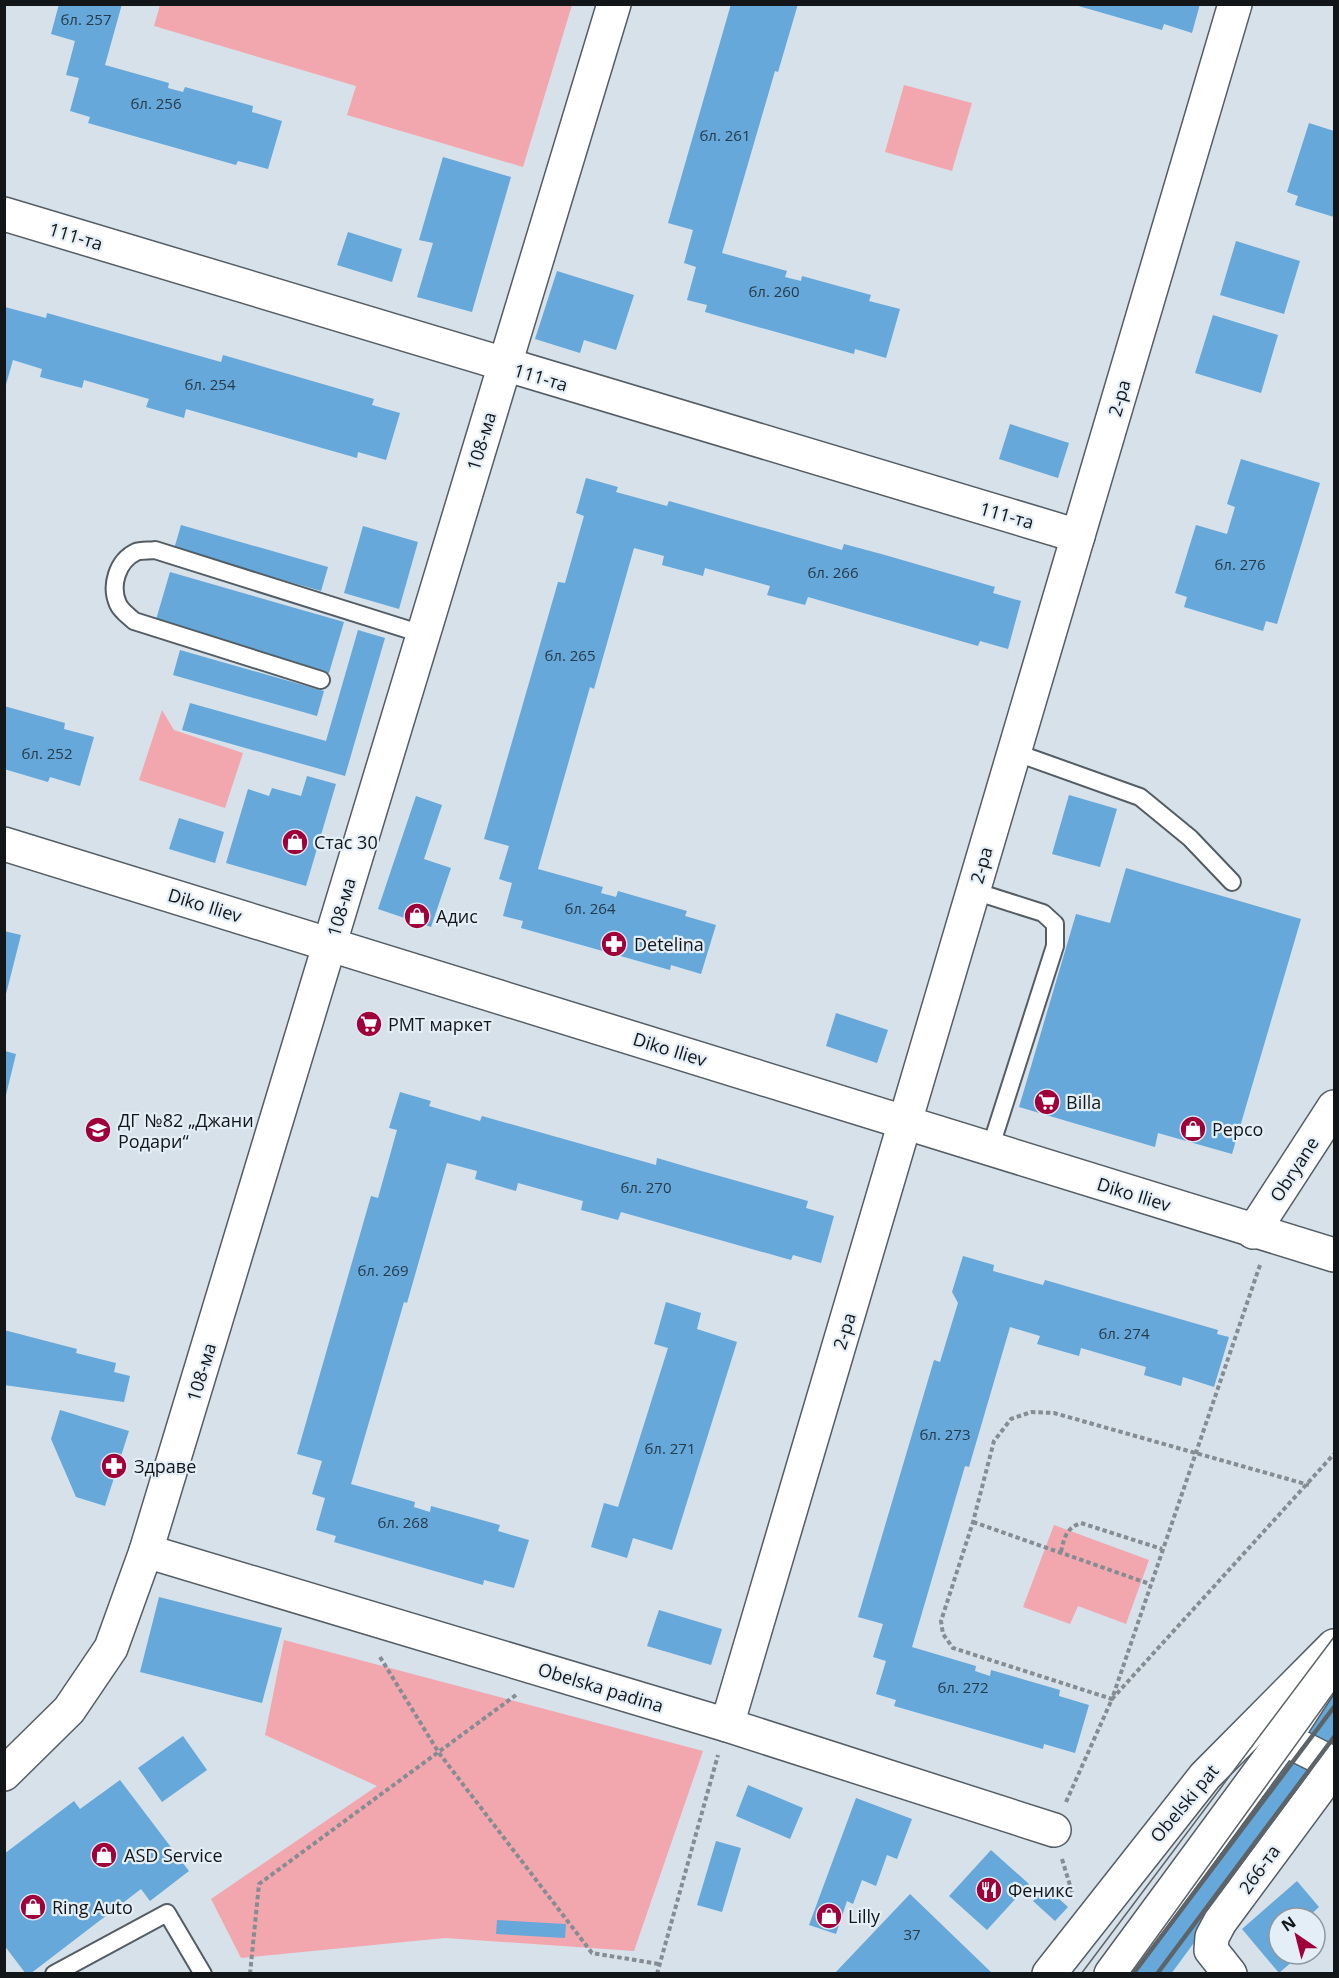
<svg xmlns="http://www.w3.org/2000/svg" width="1339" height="1978" font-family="'Open Sans',sans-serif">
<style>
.green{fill:#f2a7af}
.building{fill:#65a8d9}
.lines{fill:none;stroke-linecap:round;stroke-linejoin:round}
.service-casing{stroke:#545d64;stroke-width:20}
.minor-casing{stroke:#545d64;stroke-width:36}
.tertiary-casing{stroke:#545d64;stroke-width:36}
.path{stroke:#858d93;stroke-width:4;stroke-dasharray:4.5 3;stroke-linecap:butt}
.service{stroke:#fff;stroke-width:16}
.minor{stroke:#fff;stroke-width:33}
.tertiary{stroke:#fff;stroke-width:33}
.tram{stroke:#5d6469;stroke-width:1.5}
.rail{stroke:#5d6469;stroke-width:4.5}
.labels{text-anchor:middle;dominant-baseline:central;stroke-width:4.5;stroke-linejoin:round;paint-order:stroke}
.number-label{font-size:15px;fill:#273a49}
.street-label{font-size:18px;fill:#121619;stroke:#e4eef7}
.poi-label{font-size:18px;fill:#121619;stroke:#e4eef7;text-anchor:start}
</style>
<rect width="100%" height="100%" fill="#d7e1ea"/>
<g class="green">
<polygon points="160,5 160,4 572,5 523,167 347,115 356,86 154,26"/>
<polygon points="904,85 972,103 952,171 885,152"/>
<polygon points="162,710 174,730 243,753 225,808 139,780"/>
<polygon points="1054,1525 1149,1560 1126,1624 1078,1606 1070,1624 1023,1607"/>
<polygon points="284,1640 703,1751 634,1951 445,1938 241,1958 211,1899 377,1786 265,1735"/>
</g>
<g class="building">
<polygon points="59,4 122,4 105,65 169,83 168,88 183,92 185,87 253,106 252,112 282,121 268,169 238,161 236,165 88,123 90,117 70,111 79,78 66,75 75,41 51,34"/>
<polygon points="731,4 798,4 778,72 775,71 722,253 787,271 785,277 801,281 802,276 871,295 869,301 900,309 886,358 855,349 854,354 705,312 707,305 687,300 696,267 684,263 693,230 668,223"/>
<polygon points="1200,4 1192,33 1164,24 1162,30 1075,5"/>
<polygon points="1309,123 1334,131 1334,217 1295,205 1298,196 1287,192"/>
<polygon points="443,157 511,177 472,312 417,297 433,243 419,240"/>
<polygon points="348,232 402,249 392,282 337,265"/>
<polygon points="1236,241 1300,261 1284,314 1220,295"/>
<polygon points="557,271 634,295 616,350 584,340 580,353 535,339"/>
<polygon points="5,307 46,318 47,313 221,362 223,355 374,399 372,405 400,413 386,460 358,452 357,458 186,409 184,418 146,407 149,399 84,380 82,388 40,377 42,369 13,360 5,388"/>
<polygon points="1213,315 1278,335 1261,393 1195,373"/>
<polygon points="1010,424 1069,443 1058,478 999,459"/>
<polygon points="1241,459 1320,483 1277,624 1266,621 1263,631 1184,607 1187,597 1175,593 1196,525 1227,534 1235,507 1227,504"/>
<polygon points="586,478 618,487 616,492 667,506 669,501 842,550 844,544 885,555 995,587 993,593 1021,601 1008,649 980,641 978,646 808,597 805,605 767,595 770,586 705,568 703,576 662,565 664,556 634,548 594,689 590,687 538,869 603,887 601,893 616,897 618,891 687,911 685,916 716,925 701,974 671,965 670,970 521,928 523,921 503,916 512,883 499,879 509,846 484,839 558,582 565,583 584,516 576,513"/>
<polygon points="181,525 328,567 321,591 174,549"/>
<polygon points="363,526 418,542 399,609 344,593"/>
<polygon points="170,572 344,622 329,673 155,623"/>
<polygon points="358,630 385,638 345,776 182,730 190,703 326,741"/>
<polygon points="180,650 324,691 317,716 173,675"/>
<polygon points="4,706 65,723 64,729 94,737 80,786 50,777 48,782 4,769"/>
<polygon points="307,776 336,784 306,886 226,863 248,789 269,796 272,788 301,796"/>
<polygon points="1069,795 1117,809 1100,867 1052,854"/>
<polygon points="416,796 442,805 424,859 451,868 431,927 378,909"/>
<polygon points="179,818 224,832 215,863 169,849"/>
<polygon points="1126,868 1301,919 1232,1154 1158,1133 1155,1147 1019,1107 1076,914 1110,923"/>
<polygon points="4,931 21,935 5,998 4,998"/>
<polygon points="836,1013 888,1030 877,1063 826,1046"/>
<polygon points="5,1051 16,1054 5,1099"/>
<polygon points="400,1092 431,1101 429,1106 480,1121 482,1116 656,1165 657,1158 698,1170 808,1201 806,1208 834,1216 821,1263 793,1255 791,1260 621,1212 618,1220 581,1210 583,1201 518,1183 516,1191 475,1179 477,1171 447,1163 407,1303 404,1302 351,1484 415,1502 414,1507 430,1512 431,1506 500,1525 498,1531 529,1540 514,1588 484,1580 483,1585 334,1542 336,1536 316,1530 325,1498 312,1494 322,1461 297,1454 371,1196 378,1198 397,1130 389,1128"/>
<polygon points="963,1256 994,1265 993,1271 1043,1285 1045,1280 1218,1330 1217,1334 1229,1337 1214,1387 1183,1377 1181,1386 1144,1375 1146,1367 1081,1348 1079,1356 1037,1344 1040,1336 1010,1327 969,1467 965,1466 912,1647 976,1666 975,1671 990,1676 991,1670 1060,1690 1059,1696 1089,1705 1075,1753 1044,1744 1043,1749 894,1706 896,1700 876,1694 886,1661 873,1657 883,1624 858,1617 934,1360 940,1362 958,1303 952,1292"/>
<polygon points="666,1302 701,1313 697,1329 737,1342 672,1550 633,1538 627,1558 591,1547 604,1503 618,1507 668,1348 654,1344"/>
<polygon points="4,1330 77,1349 76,1353 116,1363 114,1372 130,1376 124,1402 4,1385"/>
<polygon points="60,1410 129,1431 105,1506 76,1497 51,1439"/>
<polygon points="159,1597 282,1628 262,1703 140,1672"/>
<polygon points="659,1610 722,1629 711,1665 647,1646"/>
<polygon points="1334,1678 1334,1752 1171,1974 1118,1974"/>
<polygon points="183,1736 207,1770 162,1802 138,1768"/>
<polygon points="120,1780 189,1871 150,1901 141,1889 30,1974 26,1974 4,1945 4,1854 74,1801 80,1809"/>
<polygon points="748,1785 803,1808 790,1839 736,1816"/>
<polygon points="856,1798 912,1819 897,1859 887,1855 876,1886 862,1880 853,1904 847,1901 836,1934 809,1925"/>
<polygon points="716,1841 741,1848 722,1912 697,1905"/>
<polygon points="991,1850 1029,1884 987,1930 949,1896"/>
<polygon points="1297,1881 1319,1907 1307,1918 1279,1918 1279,1954 1301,1954 1279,1973 1242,1929"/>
<polygon points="1046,1887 1068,1907 1055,1921 1033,1901"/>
<polygon points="910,1894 993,1974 834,1974"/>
<polygon points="497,1920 566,1924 565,1938 496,1934"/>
</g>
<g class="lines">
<g class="service-casing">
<g id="service">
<path d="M321,680l-187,-59c-5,-5 -13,-10 -16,-17 -8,-18 -1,-43 18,-52 5,-2 14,-1 19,-2l267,84"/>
<polyline points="1014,752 1140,797 1190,838 1232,882"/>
<polyline points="974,891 1043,913 1055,924 1055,946 990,1149"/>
<polyline points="54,1974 167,1913 203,1974"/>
</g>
</g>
<g class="minor-casing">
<g id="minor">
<polyline points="4,214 1078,536"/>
<polyline points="4,844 1334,1255"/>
<polyline points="1253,1232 1334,1107"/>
<polyline points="146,1551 727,1725 1054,1830"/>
<polyline points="727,1725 1235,4"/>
<polyline points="1284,1739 1334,1764"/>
<polyline points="4,1774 69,1710 111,1648 146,1551 614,4"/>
<polyline points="1230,1974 1211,1950 1212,1937 1220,1922 1334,1768"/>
</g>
</g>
<g class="tertiary-casing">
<g id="tertiary">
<polyline points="1049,1974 1205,1776 1334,1646"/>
<polyline points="1111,1974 1284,1739 1327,1673"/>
</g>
</g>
<g class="path">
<polyline points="1260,1265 1112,1699 953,1648 943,1634 941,1621 973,1522 994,1441 1011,1419 1031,1412 1054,1413 1309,1485"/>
<polyline points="973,1522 1150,1584"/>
<path d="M1061,1552c3,-14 5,-24 20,-29l81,26"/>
<polyline points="380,1657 439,1753 592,1953 659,1964"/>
<polyline points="1066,1802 1112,1699 1334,1454"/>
<polyline points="1062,1859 1072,1892"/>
<polyline points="250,1974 259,1884 516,1695"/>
<polyline points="657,1974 718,1755"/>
</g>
<use href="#service" class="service"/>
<use href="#minor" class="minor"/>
<use href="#tertiary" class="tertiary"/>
<g class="tram">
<polyline points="1081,1974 1334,1637"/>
<polyline points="1130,1974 1334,1692"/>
</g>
<g class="rail">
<polyline points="1133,1974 1334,1707"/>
<polyline points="1157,1974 1334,1737"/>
</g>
</g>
<defs>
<g id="shop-disc" transform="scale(1.35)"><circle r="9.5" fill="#a0003a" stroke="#e4eef7"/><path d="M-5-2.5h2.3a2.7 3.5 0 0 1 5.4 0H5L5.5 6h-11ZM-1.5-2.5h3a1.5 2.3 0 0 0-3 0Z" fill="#fff"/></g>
<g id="pharmacy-disc" transform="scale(1.35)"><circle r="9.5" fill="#a0003a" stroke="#e4eef7"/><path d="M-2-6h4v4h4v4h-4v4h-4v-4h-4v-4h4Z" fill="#fff"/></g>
<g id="supermarket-disc" transform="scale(1.35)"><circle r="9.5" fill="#a0003a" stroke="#e4eef7"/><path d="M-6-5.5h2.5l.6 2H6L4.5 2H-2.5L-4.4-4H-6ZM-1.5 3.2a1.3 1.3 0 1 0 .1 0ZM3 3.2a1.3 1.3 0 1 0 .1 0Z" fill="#fff"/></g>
<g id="school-disc" transform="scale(1.35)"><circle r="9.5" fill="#a0003a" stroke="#e4eef7"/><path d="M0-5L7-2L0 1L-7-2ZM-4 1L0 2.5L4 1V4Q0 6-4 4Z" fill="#fff"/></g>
<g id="restaurant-disc" transform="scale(1.35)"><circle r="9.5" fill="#a0003a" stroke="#e4eef7"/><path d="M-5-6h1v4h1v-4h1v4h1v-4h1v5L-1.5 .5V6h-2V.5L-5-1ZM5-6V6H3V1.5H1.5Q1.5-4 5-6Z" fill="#fff"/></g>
</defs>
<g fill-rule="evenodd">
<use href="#shop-disc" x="295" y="842"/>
<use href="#shop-disc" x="417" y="916"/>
<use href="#pharmacy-disc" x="614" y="944"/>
<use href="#supermarket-disc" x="369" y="1024"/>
<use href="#supermarket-disc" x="1047" y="1102"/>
<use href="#shop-disc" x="1193" y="1129"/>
<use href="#school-disc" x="98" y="1130"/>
<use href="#pharmacy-disc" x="114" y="1466"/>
<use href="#shop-disc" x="104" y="1855"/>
<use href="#restaurant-disc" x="989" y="1890"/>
<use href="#shop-disc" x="33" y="1907"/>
<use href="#shop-disc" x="829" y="1916"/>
</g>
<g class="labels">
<g class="number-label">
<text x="86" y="19">бл. 257</text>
<text x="156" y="103">бл. 256</text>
<text x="725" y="135">бл. 261</text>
<text x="774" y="291">бл. 260</text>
<text x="210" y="384">бл. 254</text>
<text x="1240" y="564">бл. 276</text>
<text x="833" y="572">бл. 266</text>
<text x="570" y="655">бл. 265</text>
<text x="47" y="753">бл. 252</text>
<text x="590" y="908">бл. 264</text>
<text x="646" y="1187">бл. 270</text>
<text x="383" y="1270">бл. 269</text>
<text x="1124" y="1333">бл. 274</text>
<text x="945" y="1434">бл. 273</text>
<text x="670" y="1448">бл. 271</text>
<text x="403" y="1522">бл. 268</text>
<text x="963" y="1687">бл. 272</text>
<text x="912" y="1934">37</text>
</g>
<g class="street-label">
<text transform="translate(76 236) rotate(17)">111-та</text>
<text transform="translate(541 377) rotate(17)">111-та</text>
<text transform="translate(1119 398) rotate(-74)">2-ра</text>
<text transform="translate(481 441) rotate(-73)">108-ма</text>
<text transform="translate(1007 515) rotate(16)">111-та</text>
<text transform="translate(981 865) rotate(-74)">2-ра</text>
<text transform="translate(205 905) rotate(17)">Diko Iliev</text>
<text transform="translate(341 907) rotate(-74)">108-ма</text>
<text transform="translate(670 1049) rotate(17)">Diko Iliev</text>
<text transform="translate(1294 1169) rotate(-57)">Obryane</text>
<text transform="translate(1134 1194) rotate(17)">Diko Iliev</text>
<text transform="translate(844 1331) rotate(-73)">2-ра</text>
<text transform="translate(201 1372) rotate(-73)">108-ма</text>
<text transform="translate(601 1687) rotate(17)">Obelska padina</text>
<text transform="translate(1184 1803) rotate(-50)">Obelski pat</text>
<text transform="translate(1259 1869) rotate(-54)">266-та</text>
</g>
<g class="poi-label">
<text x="314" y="842">Стас 30</text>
<text x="436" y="916">Адис</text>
<text x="634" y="944">Detelina</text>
<text x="388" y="1024">РМТ маркет</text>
<text x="1066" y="1102">Billa</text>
<text x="118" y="1120">ДГ №82 „Джани<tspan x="118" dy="21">Родари“</tspan></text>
<text x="1212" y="1129">Pepco</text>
<text x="134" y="1466">Здраве</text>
<text x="124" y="1855">ASD Service</text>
<text x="1008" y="1890">Феникс</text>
<text x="52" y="1907">Ring Auto</text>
<text x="848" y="1916">Lilly</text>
</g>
</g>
<rect width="1339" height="1978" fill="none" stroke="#121619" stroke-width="12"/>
<g transform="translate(1297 1936) rotate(325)"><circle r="28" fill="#e4eef7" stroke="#90989e" stroke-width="1.5"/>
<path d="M0-4.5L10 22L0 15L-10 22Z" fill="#a0003a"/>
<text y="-9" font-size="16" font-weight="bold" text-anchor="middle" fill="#121619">N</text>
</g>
</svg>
